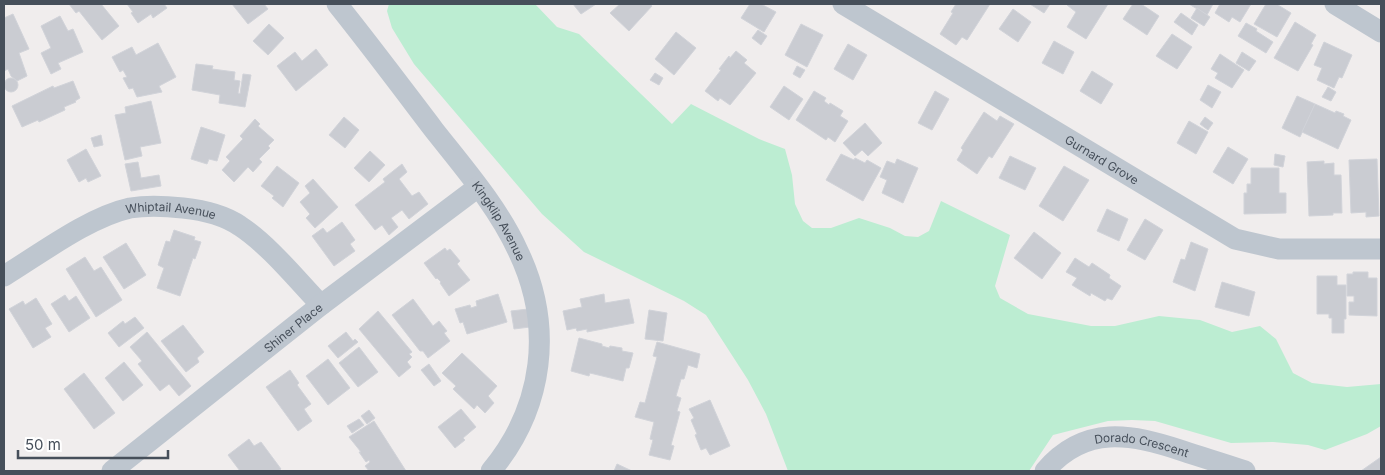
<svg xmlns="http://www.w3.org/2000/svg" width="1385" height="475" font-family="Inter,sans-serif">
<style>
.green{fill:#bcedd2}
.building{fill:#caccd2;stroke:#d1d3d9}
.lines{fill:none;stroke-linecap:round;stroke-linejoin:round}
.minor{stroke:#bec6cf;stroke-width:21}
.labels{text-anchor:middle;dominant-baseline:central;stroke-width:5;stroke-linejoin:round;paint-order:stroke}
.street-label{font-size:12px;fill:#464f5a;stroke:#fff}
</style>
<rect width="100%" height="100%" fill="#f0eded"/>
<polygon class="green" points="389,4 535,4 557,27 579,34 672,124 691,104 759,139 785,149 792,175 795,204 803,221 812,228 831,228 859,218 890,228 905,236 918,237 929,231 941,201 1010,235 995,286 1000,298 1028,314 1091,326 1115,326 1159,316 1200,320 1232,332 1260,326 1276,339 1293,373 1312,383 1347,387 1381,384 1381,426 1367,434 1325,450 1308,445 1273,442 1231,443 1155,421 1132,420 1108,421 1053,435 1029,471 788,471 766,414 748,380 706,315 684,301 584,252 542,214 414,64 392,28 387,11"/>
<g class="building">
<polygon points="69,4 101,4 119,26 102,40 79,11 76,13"/>
<polygon points="127,4 164,4 167,8 153,18 151,14 138,23 131,13 133,12"/>
<polygon points="232,4 264,4 268,9 248,24"/>
<polygon points="573,4 596,4 581,14"/>
<polygon points="620,4 650,4 652,6 629,31 610,13"/>
<polygon points="750,4 761,4 776,12 764,32 741,18"/>
<polygon points="956,4 990,4 967,40 962,37 956,45 940,34 953,13 951,12"/>
<polygon points="1030,4 1050,4 1044,13"/>
<polygon points="1068,4 1108,4 1086,39 1067,27 1076,12 1067,5"/>
<polygon points="1133,4 1141,4 1159,16 1147,35 1123,19"/>
<polygon points="1189,4 1213,4 1207,15"/>
<polygon points="1220,4 1251,4 1240,22 1232,17 1229,22 1215,13"/>
<polygon points="1266,4 1278,4 1278,5 1291,13 1277,37 1254,24"/>
<polygon points="1197,8 1210,17 1204,26 1191,18"/>
<polygon points="1013,9 1031,22 1018,42 999,29"/>
<polygon points="1181,13 1198,25 1192,35 1174,22"/>
<polygon points="13,14 29,49 19,53 27,76 17,81 11,76 8,69 4,71 4,18"/>
<polygon points="60,16 68,31 73,29 83,52 58,63 61,69 51,74 41,53 51,48 41,26"/>
<polygon points="1295,22 1316,35 1311,44 1313,45 1298,71 1274,58"/>
<polygon points="1246,23 1257,29 1256,31 1273,42 1266,53 1238,36"/>
<polygon points="269,24 284,38 268,55 253,41"/>
<polygon points="801,24 823,35 807,67 785,55"/>
<polygon points="758,30 767,36 761,45 752,38"/>
<polygon points="676,32 696,48 674,75 655,59"/>
<polygon points="1172,34 1192,47 1177,69 1156,56"/>
<polygon points="1054,41 1074,52 1063,74 1042,63"/>
<polygon points="1324,42 1352,55 1342,78 1339,77 1334,88 1317,80 1322,68 1314,65"/>
<polygon points="158,43 176,77 159,86 162,92 137,97 133,88 129,89 123,78 127,77 123,70 120,72 112,57 132,47 136,55"/>
<polygon points="848,44 867,55 853,80 834,69"/>
<polygon points="316,49 328,65 296,91 277,66 295,52 302,61"/>
<polygon points="736,51 747,60 744,63 756,73 730,105 720,98 718,101 705,91 721,70 719,69 729,56 730,58"/>
<polygon points="1242,52 1256,61 1249,71 1236,63"/>
<polygon points="1220,54 1244,70 1232,88 1215,78 1218,73 1211,69"/>
<polygon points="196,64 213,66 212,69 235,72 234,80 240,81 238,93 240,94 243,74 251,75 245,107 219,103 220,95 192,90"/>
<polygon points="797,66 805,70 800,78 793,74"/>
<polygon points="1092,71 1113,84 1101,104 1080,91"/>
<polygon points="655,73 663,78 659,85 650,80"/>
<circle cx="11" cy="85" r="7"/>
<polygon points="73,81 80,98 75,101 76,102 64,107 65,110 39,122 38,120 22,127 12,106 53,86 54,88"/>
<polygon points="1208,85 1221,92 1212,108 1200,100"/>
<polygon points="784,86 803,99 789,120 770,107"/>
<polygon points="1328,87 1336,92 1331,101 1322,97"/>
<polygon points="814,91 826,98 824,101 829,105 830,103 843,111 840,116 848,121 835,142 828,137 826,140 796,120"/>
<polygon points="935,91 949,99 932,130 918,123"/>
<polygon points="1297,96 1315,104 1300,137 1282,128"/>
<polygon points="151,101 161,143 140,147 142,156 125,160 115,115 126,113 125,107"/>
<polygon points="1315,104 1335,113 1336,111 1344,114 1343,116 1351,120 1338,149 1302,132"/>
<polygon points="984,112 997,121 1000,116 1014,124 992,158 989,156 977,174 957,160 963,150 961,148"/>
<polygon points="344,117 359,130 345,148 329,135"/>
<polygon points="1205,117 1213,123 1208,130 1200,124"/>
<polygon points="255,119 260,124 258,126 274,140 268,146 270,148 259,159 262,162 253,172 248,167 234,182 222,170 230,161 226,157 243,139 240,136"/>
<polygon points="1189,121 1208,132 1196,154 1177,143"/>
<polygon points="865,123 882,143 868,156 862,150 855,156 843,143"/>
<polygon points="201,127 225,135 217,161 209,159 207,164 191,159"/>
<polygon points="101,135 103,145 94,147 91,138"/>
<polygon points="1228,147 1248,159 1233,184 1213,172"/>
<polygon points="86,149 101,176 88,182 86,178 79,182 67,160"/>
<polygon points="370,151 385,165 369,182 354,168"/>
<polygon points="841,154 854,160 855,158 865,163 867,160 881,168 863,201 826,180"/>
<polygon points="1275,154 1285,156 1283,167 1274,165"/>
<polygon points="1010,156 1036,168 1025,190 999,178"/>
<polygon points="897,159 918,168 903,203 882,193 887,180 880,177 887,161 895,164"/>
<polygon points="1377,159 1379,216 1366,217 1366,212 1351,213 1349,160"/>
<polygon points="1324,161 1324,164 1334,163 1334,175 1341,175 1342,213 1333,213 1333,215 1309,216 1307,162"/>
<polygon points="138,162 141,178 159,175 161,186 131,191 125,164"/>
<polygon points="402,164 407,172 399,179 412,196 419,192 428,204 409,219 402,210 391,218 398,227 389,235 382,225 375,230 355,205 385,182 383,179"/>
<polygon points="277,166 299,183 283,207 272,198 274,196 261,186"/>
<polygon points="1064,166 1089,180 1063,221 1039,206"/>
<polygon points="1251,168 1279,168 1279,193 1286,193 1286,213 1244,214 1244,193 1247,193 1247,184 1251,184"/>
<polygon points="313,179 338,207 315,228 306,218 310,214 300,202 310,193 305,186"/>
<polygon points="1107,209 1128,219 1119,241 1097,231"/>
<polygon points="1145,219 1163,230 1145,260 1127,250"/>
<polygon points="342,222 355,240 350,244 355,251 334,266 312,236 323,228 327,233"/>
<polygon points="174,230 195,237 194,240 201,242 195,259 193,258 180,296 157,288 164,268 158,265 166,241 170,242"/>
<polygon points="1034,232 1061,253 1042,279 1014,258"/>
<polygon points="1191,242 1208,249 1195,291 1173,282 1181,259 1185,260"/>
<polygon points="126,243 146,275 124,289 103,257"/>
<polygon points="445,248 447,251 450,249 460,261 457,264 470,280 449,296 440,283 441,282 437,278 436,279 424,263"/>
<polygon points="85,257 94,271 101,267 122,300 96,317 66,269"/>
<polygon points="1075,258 1089,267 1092,263 1110,275 1109,278 1121,286 1112,300 1107,298 1105,301 1091,293 1090,296 1072,285 1077,278 1066,272"/>
<polygon points="1353,272 1368,272 1368,278 1377,278 1377,316 1349,315 1349,302 1354,302 1354,296 1347,296 1347,274 1353,274"/>
<polygon points="1317,276 1337,276 1337,285 1346,285 1346,319 1344,319 1344,333 1332,333 1332,318 1329,318 1329,314 1317,314"/>
<polygon points="1222,282 1255,292 1249,316 1215,307"/>
<polygon points="498,294 507,322 467,334 463,322 460,323 455,309 470,305 471,308 477,306 476,301"/>
<polygon points="604,294 605,303 629,299 634,323 587,332 587,329 577,331 576,328 567,330 563,311 582,307 580,299"/>
<polygon points="65,295 69,301 76,296 90,318 69,332 51,304"/>
<polygon points="36,298 52,324 45,328 51,337 33,348 9,309 23,301 25,305"/>
<polygon points="413,299 433,326 439,321 447,331 444,333 450,341 428,358 423,351 420,351 392,315"/>
<polygon points="528,309 530,327 514,329 511,311"/>
<polygon points="649,310 667,313 663,341 645,339"/>
<polygon points="378,311 412,352 409,354 412,357 407,362 411,367 399,377 359,329"/>
<polygon points="135,317 144,328 119,347 108,333 123,321 125,324"/>
<polygon points="183,325 204,352 197,358 199,362 186,372 161,341"/>
<polygon points="147,332 191,386 179,396 169,384 160,391 138,364 142,361 130,347"/>
<polygon points="346,332 353,341 355,339 358,342 338,358 328,346"/>
<polygon points="579,338 602,344 602,346 609,348 610,346 622,348 622,351 633,353 629,368 626,368 623,381 590,373 589,376 571,371"/>
<polygon points="657,342 700,354 697,368 688,365 684,379 681,379 676,396 681,398 677,411 680,412 671,445 674,446 670,460 649,455 653,440 650,439 654,422 635,417 640,402 645,403 657,357 653,356"/>
<polygon points="359,347 378,372 358,387 339,363"/>
<polygon points="462,353 497,386 488,396 494,403 485,413 477,405 474,409 453,389 456,386 442,373"/>
<polygon points="328,359 350,388 328,405 306,376"/>
<polygon points="124,362 143,385 123,401 105,378"/>
<polygon points="429,364 441,381 434,386 421,370"/>
<polygon points="290,370 299,383 297,385 311,404 304,409 312,421 298,431 266,387"/>
<polygon points="84,373 115,413 94,429 64,389"/>
<polygon points="710,400 730,446 710,455 706,448 701,450 695,435 697,434 691,420 694,418 689,409"/>
<polygon points="461,409 476,427 463,438 465,440 455,448 438,427"/>
<polygon points="369,410 375,418 367,424 361,416"/>
<polygon points="359,419 364,425 352,433 347,426"/>
<polygon points="374,421 406,471 369,471 365,466 370,462 369,460 366,462 359,452 361,452 349,437"/>
<polygon points="249,439 254,446 261,442 281,469 278,471 240,471 228,455"/>
<polygon points="1381,457 1381,471 1361,471"/>
<polygon points="617,464 632,471 614,471"/>
</g>
<g class="lines">
<g class="minor">
<path id="s1" d="M337,4c33,41 65,84 97,126 30,38 64,77 84,121 36,75 26,156 -27,220"/>
<path id="s2" d="M843,4l392,235 44,10h102"/>
<polyline points="1335,4 1381,32"/>
<path id="s3" d="M4,276c36,-22 85,-59 126,-68 17,-3 36,-2 53,0 19,2 41,7 57,18 29,19 57,54 81,79"/>
<path id="s4" d="M112,471l209,-166 157,-118"/>
<path id="s5" d="M1045,471c40,-47 86,-37 138,-20 21,7 42,13 62,20"/>
</g>
</g>
<g class="labels">
<g class="street-label">
<text stroke="none"><textPath href="#s2" startOffset="302">Gurnard Grove</textPath></text>
<text stroke="none"><textPath href="#s3" startOffset="185">Whiptail Avenue</textPath></text>
<text stroke="none"><textPath href="#s1" startOffset="271">Kingklip Avenue</textPath></text>
<text stroke="none"><textPath href="#s4" startOffset="231">Shiner Place</textPath></text>
<text stroke="none"><textPath href="#s5" startOffset="108">Dorado Crescent</textPath></text>
</g>
</g>
<rect width="1385" height="475" fill="none" stroke="#464f5a" stroke-width="10"/>
<path d="M18 450v8h150v-8" fill="none" stroke="#464f5a" stroke-width="2.5"/>
<text x="25" y="450" font-size="15" fill="#464f5a" stroke="#ffffff" stroke-width="4" paint-order="stroke">50 m</text>
</svg>
